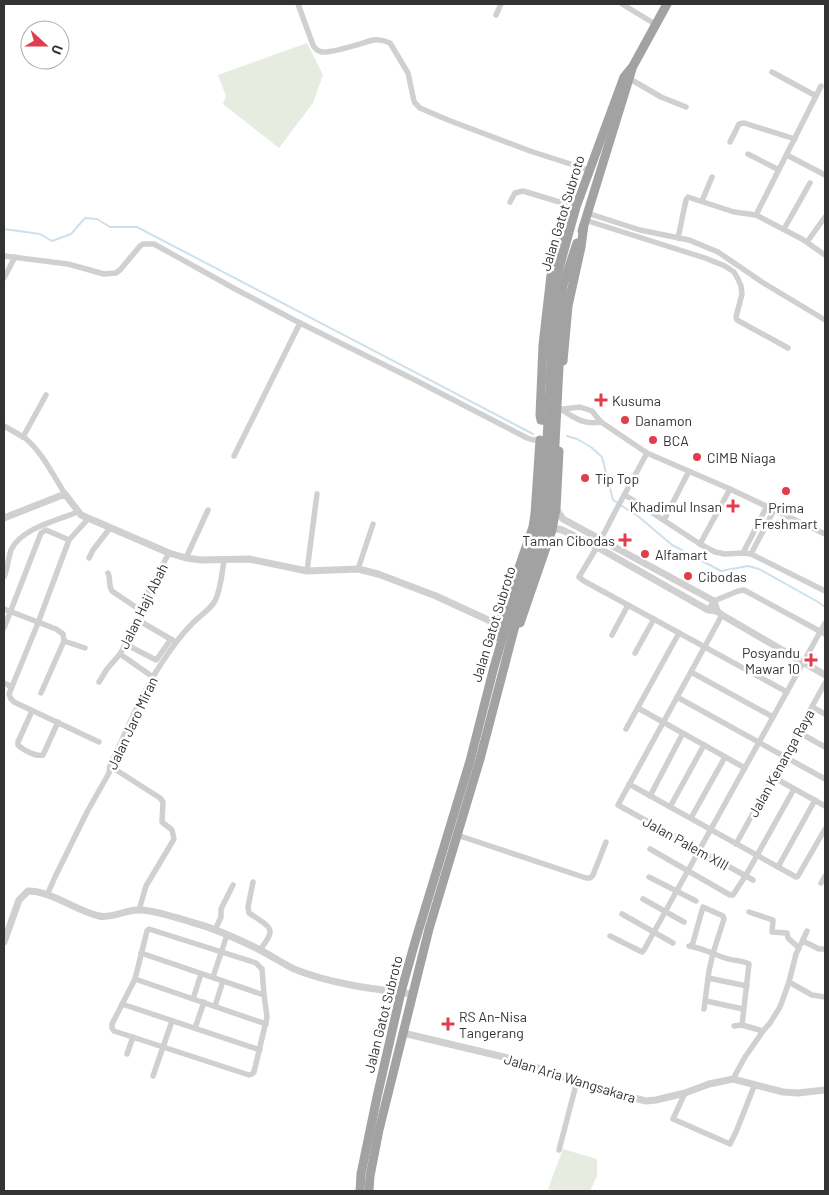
<svg xmlns="http://www.w3.org/2000/svg" width="829" height="1195" font-family="Barlow,sans-serif">
<style>
.green{fill:#e6ecdf}
.lines{fill:none;stroke-linecap:round;stroke-linejoin:round}
.stream{stroke:#cde0eb;stroke-width:2}
.minor{stroke:#d0d0d0;stroke-width:5.5}
.tertiary{stroke:#d0d0d0;stroke-width:7}
.trunk{stroke:#a2a2a2;stroke-width:9}
.trunk-bridge{stroke:#a2a2a2;stroke-width:9}
.poi-dot{fill:#e23d4c;stroke:#fff;stroke-width:2}
.labels{text-anchor:middle;dominant-baseline:central;stroke-width:5;stroke-linejoin:round;paint-order:stroke}
.street-label{font-size:14px;fill:#333;stroke:#fff}
.poi-label{font-size:14px;fill:#333;stroke:#fff;text-anchor:start}
</style>
<rect width="100%" height="100%" fill="#fff"/>
<g class="green">
<polygon points="307,43 323,75 313,103 279,148 223,104 226,96 218,75"/>
<polygon points="563,1149 597,1159 597,1176 590,1191 556,1191 548,1189"/>
</g>
<g class="lines">
<g class="stream">
<polyline points="4,229 40,234 52,241 71,234 85,218 97,219 110,227 137,227 533,434"/>
<polyline points="567,436 577,439 591,447 602,457 613,500 639,517 672,545 721,571 748,566 759,569 818,602 825,607"/>
</g>
<g class="minor">
<path d="M298,4l15,41c2,4 5,6 9,7 11,1 40,-9 51,-12 7,-1 11,0 17,3l18,30 6,28 1,2 5,5 28,12 82,31 59,19"/>
<polyline points="622,4 655,24"/>
<polyline points="496,15 501,4"/>
<polyline points="772,72 816,96"/>
<polyline points="630,79 661,97 686,107"/>
<polyline points="730,142 739,124 744,123 795,139"/>
<polyline points="748,154 779,170"/>
<polyline points="787,155 825,175"/>
<polyline points="702,201 712,177"/>
<polyline points="510,202 515,193 523,191 576,207"/>
<polyline points="587,213 640,230 689,240 718,252 762,282 825,320"/>
<polyline points="756,215 821,86"/>
<polyline points="585,220 705,258 725,266 734,272 738,279 741,286 742,294 736,317 737,320 788,348"/>
<polyline points="784,229 810,183"/>
<polyline points="678,238 686,200 688,197 734,212 756,215 802,239 825,255"/>
<polyline points="807,242 825,217"/>
<polyline points="4,256 68,264 104,274 116,273 120,270 140,246 143,244 154,244 237,290 300,323 417,381 527,438 533,440 541,439"/>
<polyline points="4,278 15,257"/>
<polyline points="555,410 580,407 592,411 601,422 647,453 730,489 825,534"/>
<path d="M562,410c14,9 23,15 39,12"/>
<path d="M4,426c7,4 14,8 21,12 17,14 28,37 40,56"/>
<polyline points="23,437 46,395"/>
<polyline points="647,453 616,510 597,547 579,577 584,581 787,692"/>
<polyline points="234,456 300,323"/>
<polyline points="625,495 700,544 715,552 725,554 743,553 751,554 825,591"/>
<polyline points="88,519 69,540 38,623 9,694 11,699 14,702 99,742"/>
<polyline points="664,520 689,471"/>
<polyline points="700,544 730,489"/>
<polyline points="743,553 767,506"/>
<polyline points="751,554 774,510"/>
<polyline points="89,558 93,550 110,528"/>
<polyline points="186,558 208,510"/>
<polyline points="358,569 373,524"/>
<polyline points="307,571 317,494"/>
<path d="M108,573c3,6 0,12 4,18l31,21"/>
<path d="M4,577c4,-9 4,-18 7,-27 9,-21 46,-30 67,-38"/>
<polyline points="4,609 56,629 63,634 64,641 41,693"/>
<polyline points="708,610 714,601 738,591 744,590 825,634"/>
<polyline points="722,615 618,805 753,880"/>
<polyline points="143,623 174,641"/>
<polyline points="4,628 41,533 46,530 69,540"/>
<polyline points="612,635 628,605"/>
<polyline points="64,641 85,648"/>
<polyline points="129,646 156,660 157,659 171,639"/>
<polyline points="635,653 654,619"/>
<polyline points="120,654 153,677"/>
<polyline points="691,672 773,717"/>
<polyline points="99,682 107,669 120,654 143,612 148,597 149,590 169,553"/>
<polyline points="4,683 12,687"/>
<polyline points="677,697 825,779"/>
<polyline points="812,707 825,714"/>
<polyline points="638,708 745,768"/>
<path d="M32,711l-14,31v3c5,5 18,12 25,10l15,-33"/>
<polyline points="626,729 679,633"/>
<polyline points="798,732 825,747"/>
<polyline points="110,766 160,798 163,802 162,822 172,830 174,839 146,886 139,910"/>
<polyline points="773,777 825,806"/>
<polyline points="629,784 796,877 798,876 825,829"/>
<polyline points="650,796 683,733"/>
<polyline points="670,807 704,745"/>
<polyline points="691,818 725,757"/>
<polyline points="457,835 586,878 590,878 593,875 606,842"/>
<polyline points="736,844 825,683"/>
<polyline points="650,849 730,895 733,895 746,875 794,789"/>
<polyline points="778,867 815,800"/>
<polyline points="649,877 696,901"/>
<path d="M253,882l-5,25 1,6c5,4 22,12 21,19 0,6 -7,13 -10,18"/>
<polyline points="821,883 825,876"/>
<path d="M47,895l8,-18 32,-65 22,-39 1,-7c16,-34 30,-70 51,-102 9,-14 18,-27 30,-39 8,-9 18,-14 24,-24 6,-12 7,-28 9,-41"/>
<polyline points="643,899 684,922"/>
<polyline points="622,914 673,943"/>
<polygon points="149,929 256,963 262,969 264,995 267,1017 254,1072 252,1074 249,1075 114,1031 112,1028 112,1024 135,979 147,931"/>
<polyline points="215,930 221,917 221,909 233,885"/>
<polyline points="610,936 642,952 644,950 825,623"/>
<polyline points="803,941 819,949 825,949"/>
<polyline points="801,944 807,931"/>
<path d="M689,946c13,2 24,8 36,12 8,3 17,2 24,6l-7,61"/>
<polyline points="692,946 703,907 723,916 724,919 713,953 709,971 704,1009"/>
<polyline points="141,953 264,995"/>
<polyline points="213,977 227,935"/>
<polyline points="708,978 747,986"/>
<polyline points="135,979 266,1024"/>
<polyline points="789,982 812,995 825,997"/>
<polyline points="193,999 201,974"/>
<polyline points="706,1001 743,1009"/>
<polyline points="122,1004 260,1050"/>
<polyline points="215,1006 223,981"/>
<polyline points="734,1026 742,1025 763,1031"/>
<polyline points="195,1028 204,1002"/>
<polyline points="127,1054 133,1037"/>
<polyline points="153,1076 172,1021"/>
<polyline points="733,1079 745,1057 763,1031 770,1023 780,1007 789,982 796,954 799,948 788,938 787,933 772,932 773,920 749,912"/>
<polyline points="685,1093 673,1119 730,1144 736,1132 755,1084"/>
<polyline points="559,1150 577,1081"/>
</g>
<g class="tertiary">
<polyline points="556,509 563,519 714,601 717,611 722,615 825,675"/>
<polyline points="4,518 65,494 81,515 169,553 186,558 201,560 249,559 307,571 358,569 378,574 436,596 499,625"/>
<polyline points="552,530 558,529 562,530 597,547 708,610 717,611"/>
<path d="M4,942l15,-42 9,-9c23,0 49,20 71,25 14,3 27,-7 41,-6 13,0 38,8 51,12 23,6 45,16 67,27 12,6 24,14 36,20 37,15 79,20 119,25"/>
<polyline points="403,1033 508,1058 602,1090 646,1101 656,1100 685,1093 709,1084 733,1079 783,1092 798,1093 825,1090"/>
</g>
<g class="trunk">
<polyline points="582,231 632,69"/>
<polyline points="554,262 559,243 565,232"/>
<polyline points="555,283 576,207 624,77 633,66 667,4"/>
<polyline points="563,285 577,243"/>
<polyline points="563,361 568,306 581,247 584,225"/>
<polyline points="549,421 541,420 540,415 543,345 551,275"/>
<polyline points="520,623 552,530 556,509 559,451"/>
<polyline points="499,637 499,625 533,527 535,514 540,440"/>
<polyline points="360,1191 361,1174 377,1097 401,992 415,942 470,761 494,667 515,596"/>
<polyline points="369,1191 370,1176 379,1130 429,929 480,759 522,599"/>
</g>
<g class="trunk-bridge">
<polyline points="515,596 541,520 543,508 550,388 553,311 555,283"/>
<polyline points="522,599 546,531 552,501 560,348 560,313 563,285"/>
</g>
</g>
<g class="poi-dot">
<path d="M598.5 392.5h5v5h5v5h-5v5h-5v-5h-5v-5h5z"/>
<circle cx="625" cy="420" r="5"/>
<circle cx="653" cy="440" r="5"/>
<circle cx="697" cy="457" r="5"/>
<circle cx="585" cy="478" r="5"/>
<circle cx="786" cy="491" r="5"/>
<path d="M730.5 498.5h5v5h5v5h-5v5h-5v-5h-5v-5h5z"/>
<path d="M622.5 532.5h5v5h5v5h-5v5h-5v-5h-5v-5h5z"/>
<circle cx="645" cy="554" r="5"/>
<circle cx="688" cy="576" r="5"/>
<path d="M808.5 652.5h5v5h5v5h-5v5h-5v-5h-5v-5h5z"/>
<path d="M445.5 1016.5h5v5h5v5h-5v5h-5v-5h-5v-5h5z"/>
</g>
<g class="labels">
<g class="street-label">
<text transform="translate(562 213) rotate(-73)">Jalan Gatot Subroto</text>
<text transform="translate(143 606) rotate(-64)">Jalan Haji Abah</text>
<text transform="translate(493 624) rotate(-73)">Jalan Gatot Subroto</text>
<text transform="translate(132 723) rotate(-65)">Jalan Jaro Miran</text>
<text transform="translate(781 763) rotate(-61)">Jalan Kenanga Raya</text>
<text transform="translate(686 843) rotate(29)">Jalan Palem XIII</text>
<text transform="translate(383 1014) rotate(-76)">Jalan Gatot Subroto</text>
<text transform="translate(570 1078) rotate(17)">Jalan Aria Wangsakara</text>
</g>
<g class="poi-label">
<text x="612" y="400">Kusuma</text>
<text x="635" y="420">Danamon</text>
<text x="663" y="440">BCA</text>
<text x="707" y="457">CIMB Niaga</text>
<text x="595" y="478">Tip Top</text>
<text x="722" y="506" text-anchor="end">Khadimul Insan</text>
<text x="786" y="507" text-anchor="middle">Prima<tspan x="786" dy="16">Freshmart</tspan></text>
<text x="615" y="540" text-anchor="end">Taman Cibodas</text>
<text x="655" y="554">Alfamart</text>
<text x="698" y="576">Cibodas</text>
<text x="800" y="652" text-anchor="end">Posyandu<tspan x="800" dy="16">Mawar 10</tspan></text>
<text x="459" y="1016">RS An-Nisa<tspan x="459" dy="16">Tangerang</tspan></text>
</g>
</g>
<rect width="829" height="1195" fill="none" stroke="#333333" stroke-width="10"/>
<g transform="translate(45 45) rotate(111)"><circle r="24" fill="#ffffff" stroke="#adadad"/>
<path d="M0-4L9 19L0 12L-9 19Z" fill="#e23d4c"/>
<text y="-8" font-size="14" font-weight="bold" text-anchor="middle" fill="#333333">U</text>
</g>
</svg>
